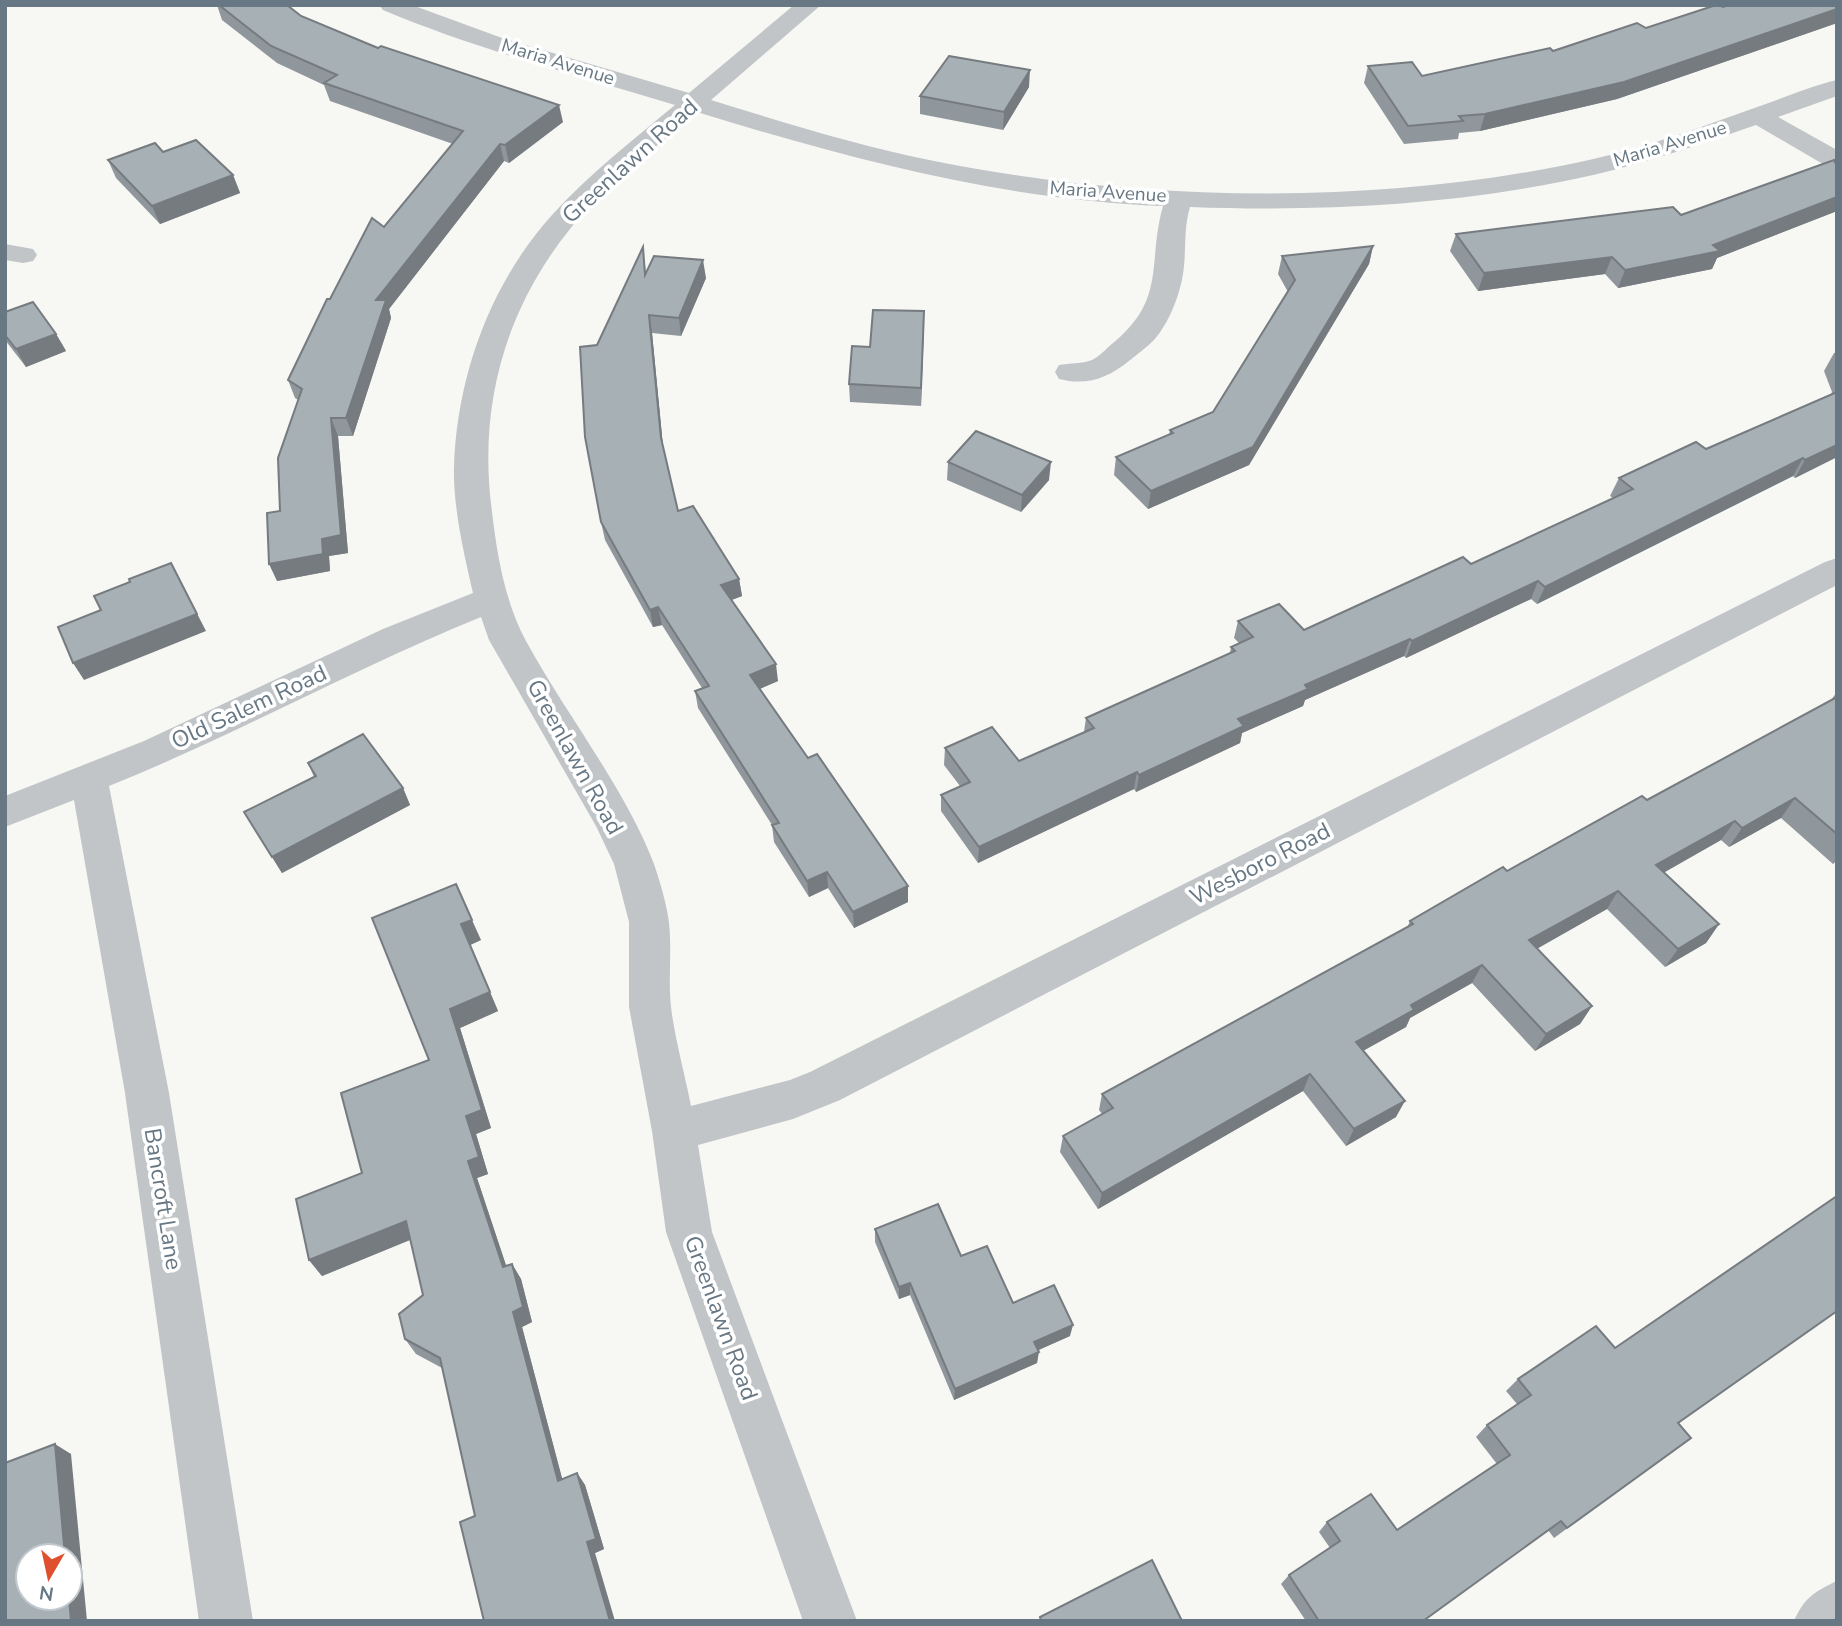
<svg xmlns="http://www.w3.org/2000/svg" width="1842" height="1626" font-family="'Nunito Sans',sans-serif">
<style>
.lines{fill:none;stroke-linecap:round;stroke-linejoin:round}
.street{fill:#c1c5c8;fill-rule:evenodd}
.wall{fill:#90979c}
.shaded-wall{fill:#757b7f}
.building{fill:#a7b0b5;stroke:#757b7f;stroke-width:2}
.labels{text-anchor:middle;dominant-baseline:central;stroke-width:7;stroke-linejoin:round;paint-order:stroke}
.far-street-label{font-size:19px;fill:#677884;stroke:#fff}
.street-label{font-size:23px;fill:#677884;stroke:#fff}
</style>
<rect width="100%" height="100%" fill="#f7f7f4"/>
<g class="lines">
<g class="street">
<path d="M379,5h33l90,33 187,55 105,-88h27l-110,95c74,23 148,46 223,61 208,42 448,45 655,-1 59,-13 115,-34 171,-54 26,-9 51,-20 77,-26v16l-59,21 59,33v19l-9,-2 -72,-42c-54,19 -108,37 -163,50 -131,30 -270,37 -403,32 -6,20 -4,39 -6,59 -2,24 -14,56 -30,74 -8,8 -17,14 -25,21 -21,17 -42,25 -70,18l-4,-7 4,-7c10,-2 23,-1 33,-5 7,-3 15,-12 21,-17 54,-44 34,-81 50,-137 -160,-6 -314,-47 -466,-94 -43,37 -92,73 -127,117 -66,82 -92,179 -78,283 5,43 13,90 34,129 39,72 99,147 128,223 6,18 13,41 15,59 3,28 -1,57 2,84 4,33 14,67 20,99l99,-26 20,-8 1015,-510 12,-4v27l-997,515 -47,19 -95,26 14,87 145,389h-54l-137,-389 -14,-101 -23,-124v-85l-15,-58 -18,-38 -107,-186 -8,-23c-126,51 -245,118 -372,169l60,307 84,528h-54l-74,-528 -51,-293 -69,27v-31l139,-55 239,-112 90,-36c-9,-39 -20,-86 -19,-126 3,-91 36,-183 98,-252 37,-41 81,-75 123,-110 -98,-30 -197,-55 -292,-95z"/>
<polygon points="5,244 33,249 37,255 33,261 23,263 5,260"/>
<path d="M1837,1581v40h-43c9,-22 21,-30 43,-40z"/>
</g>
</g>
<g class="wall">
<polygon points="217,5 287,5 301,16 378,48 563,122 509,163 504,161 389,309 391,318 353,436 338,436 348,553 329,556 330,571 277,581 280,511 298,400 295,398 288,380 330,299 453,144 330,101 324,85 277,63 222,20"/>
<polygon points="1837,5 1837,23 1617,99 1480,131 1459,133 1458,139 1404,144 1364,83 1368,66 1422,76 1553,51 1646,28 1723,7"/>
<polygon points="1029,87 1003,130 920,114 920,96"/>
<polygon points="163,152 233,175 240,193 160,224 116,178 108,160"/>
<polygon points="1837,166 1837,211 1717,258 1712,269 1618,288 1605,274 1478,291 1450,251 1456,234 1681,215"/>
<polygon points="1373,246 1369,264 1249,465 1148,509 1114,475 1116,457 1169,435 1170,430 1213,412 1288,292 1278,274 1282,256"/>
<polygon points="645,265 646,273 706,278 681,336 652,333 663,447 678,511 739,579 742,596 731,600 778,681 760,689 908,902 854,928 828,888 809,897 774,842 772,825 698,708 695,691 702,688 662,625 653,627 605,540 601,522 597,345"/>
<polygon points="924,311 921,406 850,402 849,384 870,347"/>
<polygon points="5,312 56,334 66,351 26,367 5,340"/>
<polygon points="1837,352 1837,457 1795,478 1793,476 1537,604 1531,599 1406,658 1404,656 1305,700 1303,706 1242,733 1240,743 1136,792 1134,789 978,863 941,811 941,795 960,786 944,765 945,748 1019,761 1084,732 1086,718 1230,653 1231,647 1239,643 1234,638 1238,621 1304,630 1471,564 1613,498 1610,496 1619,478 1706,449 1831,394 1832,392 1824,371 1834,353"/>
<polygon points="948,462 1049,480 1021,512 947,480"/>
<polygon points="1837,692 1837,861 1833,864 1781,818 1729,847 1721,840 1664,872 1719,924 1706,943 1665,967 1607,909 1537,948 1592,1006 1580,1024 1535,1051 1472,983 1410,1018 1406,1027 1363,1051 1396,1117 1346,1146 1303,1091 1098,1209 1060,1152 1063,1136 1102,1114 1099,1110 1102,1094 1407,928 1410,921 1647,800 1831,700"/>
<polygon points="308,763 403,788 410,805 282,873 244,812 314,777"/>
<polygon points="372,918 481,940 470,945 498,1011 460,1028 491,1128 476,1134 488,1174 477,1178 506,1266 512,1264 521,1279 532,1322 522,1327 562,1479 577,1473 585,1485 604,1549 595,1553 475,1516 442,1368 416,1354 405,1339 423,1295 410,1240 322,1276 309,1260 429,1060"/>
<polygon points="875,1229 961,1256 1013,1303 1070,1336 1038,1350 1037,1363 954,1400 910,1295 899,1299 875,1242"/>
<polygon points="1518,1379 1678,1424 1691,1438 1554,1538 1548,1530 1423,1621 1306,1621 1281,1584 1289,1575 1330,1548 1319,1532 1327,1522 1397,1530 1497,1464 1476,1437 1487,1425 1517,1404 1506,1391"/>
</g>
<g class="shaded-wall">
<polygon points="1837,9 1837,23 1617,99 1480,131 1485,114"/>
<polygon points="1030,70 1029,87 1003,130 1004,112"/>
<polygon points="559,105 563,122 509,163 505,145"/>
<polygon points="500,144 504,161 389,309 391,318 353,436 346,418 376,300"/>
<polygon points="233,175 240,193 160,224 152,206"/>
<polygon points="1837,197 1837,211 1717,258 1712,269 1618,288 1625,270 1713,245"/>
<polygon points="1373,246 1369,264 1249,465 1148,509 1151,491"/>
<polygon points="1612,257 1605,274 1478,291 1484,273"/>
<polygon points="703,260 706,278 681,336 679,318"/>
<polygon points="924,311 924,329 921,406 921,388"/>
<polygon points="649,315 652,333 664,456 661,438"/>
<polygon points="56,334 66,351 26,367 16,349"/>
<polygon points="331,418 338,436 348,553 329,556 330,571 277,581 269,564 322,539"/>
<polygon points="1837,445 1837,457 1795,478 1805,460"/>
<polygon points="1803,458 1793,476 1537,604 1545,587"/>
<polygon points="1051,462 1049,480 1021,512 1022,495"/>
<polygon points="171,563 206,631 84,680 73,663"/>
<polygon points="739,579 742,596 724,603 721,585"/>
<polygon points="1538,581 1531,599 1406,658 1412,641"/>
<polygon points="658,607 662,625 653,627 650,610"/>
<polygon points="1410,639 1404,656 1305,700 1303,706 1242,733 1240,743 1136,792 1139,775 1238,719 1305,685"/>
<polygon points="776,664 778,681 752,692 750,675"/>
<polygon points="1137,772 1134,789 978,863 979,847"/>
<polygon points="403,788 410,805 282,873 272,857"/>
<polygon points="1795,798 1781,818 1729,847 1742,828"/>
<polygon points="1735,821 1721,840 1644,884 1656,865"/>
<polygon points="827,872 828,888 809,897 807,881"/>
<polygon points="908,886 908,902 854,928 853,912"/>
<polygon points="1618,891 1607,909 1519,959 1529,940"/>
<polygon points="472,920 481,940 470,945 498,1011 460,1028 491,1128 476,1134 488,1174 477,1178 512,1283 503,1267 468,1161 466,1116 450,1009 461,924"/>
<polygon points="1719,924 1706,943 1665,967 1678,949"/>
<polygon points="1482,965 1472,983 1410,1018 1406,1027 1348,1059 1356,1042 1411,1005"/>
<polygon points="1592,1006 1580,1024 1535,1051 1546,1034"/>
<polygon points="1310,1074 1303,1091 1098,1209 1102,1193"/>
<polygon points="1405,1101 1396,1117 1346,1146 1354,1129"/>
<polygon points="406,1221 417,1237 322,1276 309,1260"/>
<polygon points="512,1264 521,1279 532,1322 522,1327 566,1493 558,1481 513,1312"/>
<polygon points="910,1283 910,1295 899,1299 899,1287"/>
<polygon points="1073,1325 1070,1336 1032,1353 1034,1342"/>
<polygon points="1039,1352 1037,1363 954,1400 955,1389"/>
<polygon points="55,1444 71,1454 87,1621 71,1621 69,1598 70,1598 70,1556 65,1556"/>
<polygon points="577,1473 585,1485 604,1549 595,1553 615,1621 610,1621 587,1542"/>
</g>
<g class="building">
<polygon points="219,5 287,5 301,16 378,48 381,46 559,105 505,145 500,144 376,300 386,300 346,418 331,418 341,535 322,539 323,554 269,564 267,513 280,511 278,458 302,389 288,380 327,299 330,299 372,218 384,227 463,131 324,83 337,75 271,46"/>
<polygon points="1716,5 1719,5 1723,7 1729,5 1837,5 1837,9 1624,82 1485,114 1459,116 1463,121 1408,126 1368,66 1412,62 1422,76 1550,48 1553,51 1637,23 1646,28"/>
<polygon points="949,56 1030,70 1004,112 920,96"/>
<polygon points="196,140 233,175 152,206 108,160 155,143 163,152"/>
<polygon points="1834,160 1837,166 1837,197 1713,245 1720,251 1625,270 1612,257 1484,273 1456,234 1673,207 1681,215"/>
<polygon points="1373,246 1253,447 1151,491 1116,457 1173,433 1170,430 1213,412 1295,280 1282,256"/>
<polygon points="643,247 645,275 654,256 703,260 679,318 649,315 661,438 678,511 693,506 739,579 721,585 776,664 750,675 808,758 817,754 908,886 853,912 827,872 807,881 772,825 779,823 695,691 709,686 658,607 650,610 601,522 585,437 580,347 597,345"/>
<polygon points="33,302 56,334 16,349 5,335 5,312"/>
<polygon points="873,310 924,311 921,388 849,384 852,346 870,347"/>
<polygon points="1837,392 1837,445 1805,460 1803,458 1545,587 1538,581 1412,641 1410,639 1305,685 1308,689 1238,719 1244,726 1139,775 1137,772 979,847 941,795 970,782 945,748 992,727 1019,761 1094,728 1086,718 1235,651 1231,647 1253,637 1238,621 1279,604 1304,630 1463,557 1471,564 1633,489 1619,478 1696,442 1706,449"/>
<polygon points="976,431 1051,462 1022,495 948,462"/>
<polygon points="171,563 197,614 73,663 58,627 101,610 94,596 130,582 129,579"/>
<polygon points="1837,697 1837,834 1795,798 1742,828 1735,821 1656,865 1719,924 1678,949 1618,891 1529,940 1592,1006 1546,1034 1482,965 1411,1005 1414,1010 1356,1042 1405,1101 1354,1129 1310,1074 1102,1193 1063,1136 1113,1108 1102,1094 1413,924 1410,921 1503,867 1507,871 1642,796 1647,800"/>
<polygon points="363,734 403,788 272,857 244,812 316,776 308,763"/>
<polygon points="456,884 472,920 461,924 490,992 450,1009 482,1110 466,1116 479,1157 468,1161 503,1267 512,1264 523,1307 513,1312 558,1481 577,1473 596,1539 587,1542 610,1621 484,1621 460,1522 475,1516 440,1358 405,1339 399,1314 423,1295 406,1221 309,1260 296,1199 362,1173 341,1093 429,1060 372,918"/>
<polygon points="1837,1196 1837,1311 1678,1423 1691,1438 1567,1528 1561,1521 1423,1621 1319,1621 1289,1575 1340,1541 1327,1522 1371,1494 1397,1530 1510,1455 1487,1425 1531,1395 1518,1379 1596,1326 1615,1348"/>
<polygon points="938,1204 961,1256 987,1246 1013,1303 1054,1285 1073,1325 1034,1342 1039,1352 955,1389 910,1283 899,1287 875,1229"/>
<polygon points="55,1444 65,1556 28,1556 28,1598 69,1598 71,1621 5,1621 5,1463"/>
<polygon points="1152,1560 1182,1621 1041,1621 1040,1617"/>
</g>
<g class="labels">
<g class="far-street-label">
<text transform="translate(558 62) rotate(17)">Maria Avenue</text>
<text transform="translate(1670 144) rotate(-17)">Maria Avenue</text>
<text transform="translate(1108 192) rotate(4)">Maria Avenue</text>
</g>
<g class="street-label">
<text transform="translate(630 161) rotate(-42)">Greenlawn Road</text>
<text transform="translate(249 707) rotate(-25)">Old Salem Road</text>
<text transform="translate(575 757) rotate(61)">Greenlawn Road</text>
<text transform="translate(1260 864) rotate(-27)">Wesboro Road</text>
<text transform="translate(163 1199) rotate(81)">Bancroft Lane</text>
<text transform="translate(721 1318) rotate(70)">Greenlawn Road</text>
</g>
</g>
<rect width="1842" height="1626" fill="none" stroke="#677884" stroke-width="14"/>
<g transform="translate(49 1577) rotate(189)"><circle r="33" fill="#ffffff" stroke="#c2c9ce" stroke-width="2"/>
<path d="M0-5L12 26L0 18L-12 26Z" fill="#de502e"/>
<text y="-10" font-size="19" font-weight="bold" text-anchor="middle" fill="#677884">N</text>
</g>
</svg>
